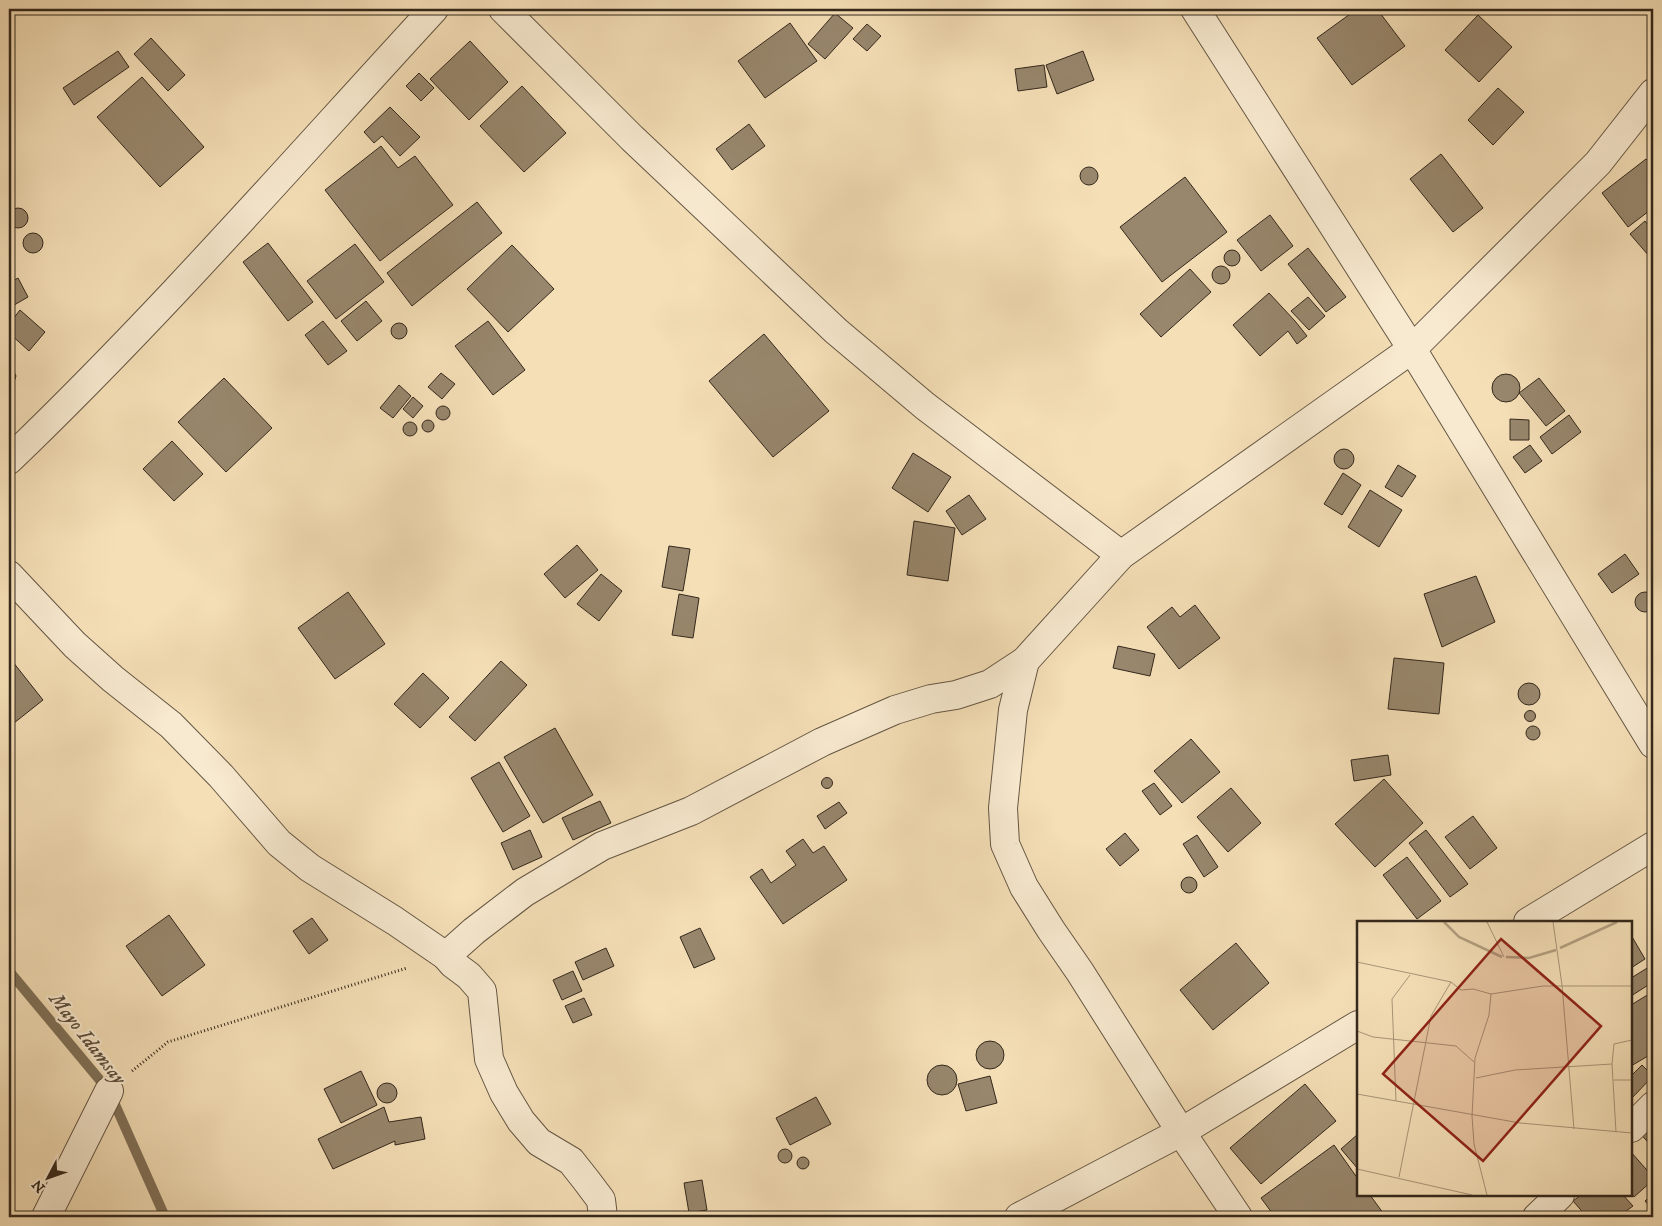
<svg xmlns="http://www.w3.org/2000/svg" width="1662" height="1226" font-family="'IM FELL DW Pica',serif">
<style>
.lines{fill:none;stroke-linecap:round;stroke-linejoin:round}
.stream{stroke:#807159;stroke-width:10}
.building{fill:#98876d;stroke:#34281c}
.minor-casing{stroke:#645643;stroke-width:30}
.path{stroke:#34281c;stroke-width:3;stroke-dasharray:1 2.5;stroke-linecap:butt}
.minor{stroke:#f8ead0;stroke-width:28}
.labels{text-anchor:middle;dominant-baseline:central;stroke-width:4.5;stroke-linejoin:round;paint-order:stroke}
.water-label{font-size:20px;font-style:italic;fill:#5a4c3b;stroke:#f8ead0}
.inset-river{fill:none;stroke:#b3a182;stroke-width:2.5}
.inset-road{fill:none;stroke:#a89679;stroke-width:1}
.view{fill:#8f2418;fill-opacity:0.15;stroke:#8f2418;stroke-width:2.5}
.inset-edge{fill:none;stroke:#34281c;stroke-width:2.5}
</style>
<rect width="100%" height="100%" fill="#f5dfb7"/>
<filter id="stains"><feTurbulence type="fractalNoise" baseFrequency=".004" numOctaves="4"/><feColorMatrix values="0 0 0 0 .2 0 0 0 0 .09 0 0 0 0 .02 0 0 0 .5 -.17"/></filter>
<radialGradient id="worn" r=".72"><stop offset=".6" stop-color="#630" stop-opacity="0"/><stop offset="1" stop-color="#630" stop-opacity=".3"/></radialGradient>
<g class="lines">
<polyline class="stream" points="9,971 109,1091 165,1217"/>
</g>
<g class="building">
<polygon points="1357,9 1377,9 1405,46 1352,85 1317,38"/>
<polygon points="835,13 853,28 825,59 808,44"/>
<polygon points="1478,15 1512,47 1479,82 1445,50"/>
<polygon points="790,23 817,61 765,98 738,61"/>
<polygon points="867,24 881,36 867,51 853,39"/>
<polygon points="151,38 185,75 168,91 134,54"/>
<polygon points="470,41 508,82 469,120 430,79"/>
<polygon points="118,51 129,67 74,105 63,88"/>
<polygon points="1083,51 1094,80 1057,94 1046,65"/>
<polygon points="1044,65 1047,87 1018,91 1015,69"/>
<polygon points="419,73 434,88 421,101 406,86"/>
<polygon points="142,77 204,147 160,187 97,117"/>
<polygon points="522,86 566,133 524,172 480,126"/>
<polygon points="1498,88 1524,112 1493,145 1468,120"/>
<polygon points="390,107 420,137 400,156 382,136 374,143 364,132"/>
<polygon points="749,124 765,146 732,170 716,149"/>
<polygon points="381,146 398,168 415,156 453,205 380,261 325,190"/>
<polygon points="1441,154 1483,208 1453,232 1410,179"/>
<polygon points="1646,159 1649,162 1653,159 1653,208 1628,227 1602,193"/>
<circle cx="1089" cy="176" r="9"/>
<polygon points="1185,177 1227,232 1162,282 1120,227"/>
<polygon points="477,202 502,233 412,306 387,273"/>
<circle cx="18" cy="218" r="10"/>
<polygon points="1270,215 1293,246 1261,271 1237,240"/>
<polygon points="1645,221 1653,231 1653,253 1649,256 1630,234"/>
<circle cx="33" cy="243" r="10"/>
<polygon points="268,243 313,302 288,321 243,262"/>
<polygon points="355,244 384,282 336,319 307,281"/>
<polygon points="512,245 554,289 508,332 467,289"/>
<polygon points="1308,248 1346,297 1326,312 1288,264"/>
<circle cx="1232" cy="258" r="8"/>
<circle cx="1221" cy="275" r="9"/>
<polygon points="1190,269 1211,292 1161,337 1140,314"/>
<polygon points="18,278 28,297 9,308 9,283"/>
<polygon points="1269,293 1295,321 1307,336 1297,344 1288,331 1260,356 1233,325"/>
<polygon points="1308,297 1325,316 1309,330 1291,311"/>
<polygon points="366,301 382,321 357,341 341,321"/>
<polygon points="20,310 45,332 29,351 9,333 9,324"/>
<polygon points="323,321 347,351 328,365 305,335"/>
<polygon points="488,321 525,370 493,395 455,346"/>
<circle cx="399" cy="331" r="8"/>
<polygon points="764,334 829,411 773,457 709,381"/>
<polygon points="9,367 13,370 16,376 14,382 9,386"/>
<polygon points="441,373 455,384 442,399 428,387"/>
<circle cx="1506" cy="388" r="14"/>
<polygon points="224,378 272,428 226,472 178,422"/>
<polygon points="1539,378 1565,411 1546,426 1519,393"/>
<polygon points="399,385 411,396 393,418 380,408"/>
<polygon points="413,397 423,406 413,418 403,409"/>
<circle cx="443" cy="413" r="7"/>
<polygon points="1569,415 1581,432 1552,454 1540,437"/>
<polygon points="1510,419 1529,420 1529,440 1510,440"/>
<circle cx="428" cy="426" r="6"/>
<circle cx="410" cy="429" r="7"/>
<polygon points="172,441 203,474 174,501 143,469"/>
<polygon points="1530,445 1542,461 1525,473 1513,457"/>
<circle cx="1344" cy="459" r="10"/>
<polygon points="913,453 951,477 928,512 892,488"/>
<polygon points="1398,465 1416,476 1402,497 1385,487"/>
<polygon points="1343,473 1361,485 1342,515 1324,504"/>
<polygon points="1370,490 1402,510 1379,547 1348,527"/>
<polygon points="969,495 986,519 962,535 946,511"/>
<polygon points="914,521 955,528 948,581 907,575"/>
<polygon points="577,545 598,570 565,598 544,574"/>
<polygon points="669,546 690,549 683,591 662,587"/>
<polygon points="1625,554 1639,574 1612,593 1598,574"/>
<polygon points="601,574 622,591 599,621 577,604"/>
<polygon points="1476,576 1495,622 1442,647 1424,594"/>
<polygon points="348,592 385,644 335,679 298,628"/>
<circle cx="1645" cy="602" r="10"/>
<polygon points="679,594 699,598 693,638 672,635"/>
<polygon points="1195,605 1220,638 1179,669 1147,627 1172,607 1180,617"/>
<polygon points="1118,646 1155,654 1150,676 1113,668"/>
<polygon points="9,657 43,700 9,727"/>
<polygon points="1394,658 1444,663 1439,714 1388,709"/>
<polygon points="501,661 527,685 475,741 449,717"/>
<polygon points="423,673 449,698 420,728 394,704"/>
<circle cx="1529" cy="694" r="11"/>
<circle cx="1530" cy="716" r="5.5"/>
<circle cx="1533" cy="733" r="7"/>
<polygon points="555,728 593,795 543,823 504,757"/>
<polygon points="1191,739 1220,772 1182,803 1154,771"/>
<polygon points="1388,755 1391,775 1354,781 1351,760"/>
<polygon points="499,762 530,816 503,832 471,778"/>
<circle cx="827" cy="783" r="5.5"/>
<polygon points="1384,779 1423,823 1375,867 1335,824"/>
<polygon points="1154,783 1172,806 1160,815 1142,791"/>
<polygon points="1231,788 1261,823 1228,852 1197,817"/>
<polygon points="600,801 611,823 573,840 562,818"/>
<polygon points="839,802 847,813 825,829 817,816"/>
<polygon points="1473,816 1497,848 1470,869 1445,837"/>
<polygon points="530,830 542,857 513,870 501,843"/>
<polygon points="1426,830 1468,884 1450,897 1409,843"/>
<polygon points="1125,833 1139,850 1120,866 1106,849"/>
<polygon points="1197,835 1218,867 1204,877 1183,844"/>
<polygon points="803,839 813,853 824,846 847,880 783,924 750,877 762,869 771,883 796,865 786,851"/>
<polygon points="1407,857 1441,901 1417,919 1383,875"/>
<circle cx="1189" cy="885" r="8"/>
<polygon points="169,915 205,965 162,996 126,946"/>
<polygon points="312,918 328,940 309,954 293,931"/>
<polygon points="700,928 715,959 694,968 680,937"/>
<polygon points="1631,935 1645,959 1631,968"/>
<polygon points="1236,943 1269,983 1213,1030 1180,990"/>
<polygon points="606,948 614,966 583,980 575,962"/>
<polygon points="1649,967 1653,975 1653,982 1631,996 1631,978"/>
<polygon points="573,971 582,991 562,1000 553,980"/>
<polygon points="1649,994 1653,1000 1653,1053 1631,1066 1631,1005"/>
<polygon points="584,998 592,1015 573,1023 565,1006"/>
<circle cx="990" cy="1055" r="14"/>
<polygon points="1642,1065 1653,1076 1631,1099 1631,1076"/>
<circle cx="942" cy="1080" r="15"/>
<polygon points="361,1071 377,1105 341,1123 324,1089"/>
<polygon points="990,1076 997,1103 966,1111 958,1084"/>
<circle cx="387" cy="1093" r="10"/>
<polygon points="1305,1084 1336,1121 1261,1184 1230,1148"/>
<polygon points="816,1097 831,1124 790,1145 776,1118"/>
<polygon points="384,1107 389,1122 421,1117 425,1139 395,1145 395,1141 333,1169 318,1139"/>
<polygon points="1653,1119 1653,1148 1639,1132"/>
<polygon points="1358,1134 1358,1169 1341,1149"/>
<polygon points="1334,1145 1358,1179 1358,1195 1370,1195 1386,1217 1275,1217 1261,1198"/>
<circle cx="785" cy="1156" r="7"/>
<polygon points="1631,1152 1653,1177 1653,1180 1634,1197 1631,1192"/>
<circle cx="803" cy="1163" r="6"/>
<polygon points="702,1180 707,1210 689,1213 684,1183"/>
<polygon points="1653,1194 1653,1210 1645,1201"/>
<polygon points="1581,1195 1623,1195 1633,1206 1622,1214 1625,1217 1587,1217 1573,1201"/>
</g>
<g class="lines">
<g class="minor-casing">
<g id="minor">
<polyline points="503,9 632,138 836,331 925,406 1121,555"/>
<polyline points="1195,9 1412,349 1653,744"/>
<path d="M9,460c149,-143 285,-299 425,-451"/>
<polyline points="9,575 75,645 113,679 171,725 221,776 279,843 310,868 395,921 446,956"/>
<polyline points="1025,661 1013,710 1003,808 1005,844 1024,887 1051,930 1080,972 1181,1132 1238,1217"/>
<polyline points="1528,922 1653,846"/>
<polyline points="1631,1128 1653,1106"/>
<polyline points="46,1217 109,1091"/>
<polyline points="603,1217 601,1200 586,1180 571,1161 539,1142 521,1121 504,1093 489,1059 482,991 469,976 453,964 446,956 474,931 525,892 602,846 691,811 822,742 895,710 931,699 956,695 990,684 1025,661 1121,555 1412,349 1598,163 1653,93"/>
<polyline points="1019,1217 1181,1132 1358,1025"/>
<polyline points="1537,1217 1560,1195"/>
</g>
</g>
<polyline class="path" points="132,1071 168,1042 407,968"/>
<use href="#minor" class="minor"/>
</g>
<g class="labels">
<g class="water-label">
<text transform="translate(87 1039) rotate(52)">Mayo Idamsay</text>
</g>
</g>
<g transform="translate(1357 921)">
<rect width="275" height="275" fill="#f5dfb7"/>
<path class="inset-river" d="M87,1l15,15 43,20M203,27l57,-26M149,36l23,1 27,-8"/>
<path class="inset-road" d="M130,1l17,35M196,1l9,63 12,144M0,41l94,20 10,8 12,-1 18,5 -2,21 -14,43 -3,58 2,28 13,51M134,73l52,-8h89M0,110l16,6 83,9 18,16M119,157l39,-8 97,-6M257,159h18M0,173l163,29 112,10M39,180l-4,-102 18,-24M259,211l-4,-68 2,-20 18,-4M0,248l115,26M42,256l32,-161 20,-34"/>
<path class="view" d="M144,18l100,87 -118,135 -100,-87z"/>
<rect width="275" height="275" class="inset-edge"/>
</g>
<rect width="1662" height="1226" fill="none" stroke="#f5dfb7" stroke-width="30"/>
<rect x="10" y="10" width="1642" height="1206" fill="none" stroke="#34281c" stroke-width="2.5"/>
<rect x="15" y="15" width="1632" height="1196" fill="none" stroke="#34281c"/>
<g transform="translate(48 1178) rotate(229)" stroke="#f8ead0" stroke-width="4" paint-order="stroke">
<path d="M0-4L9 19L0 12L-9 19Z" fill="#34281c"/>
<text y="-8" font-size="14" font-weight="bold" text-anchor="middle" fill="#34281c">N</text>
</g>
<rect width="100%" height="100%" filter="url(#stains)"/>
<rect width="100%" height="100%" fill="url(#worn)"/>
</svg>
